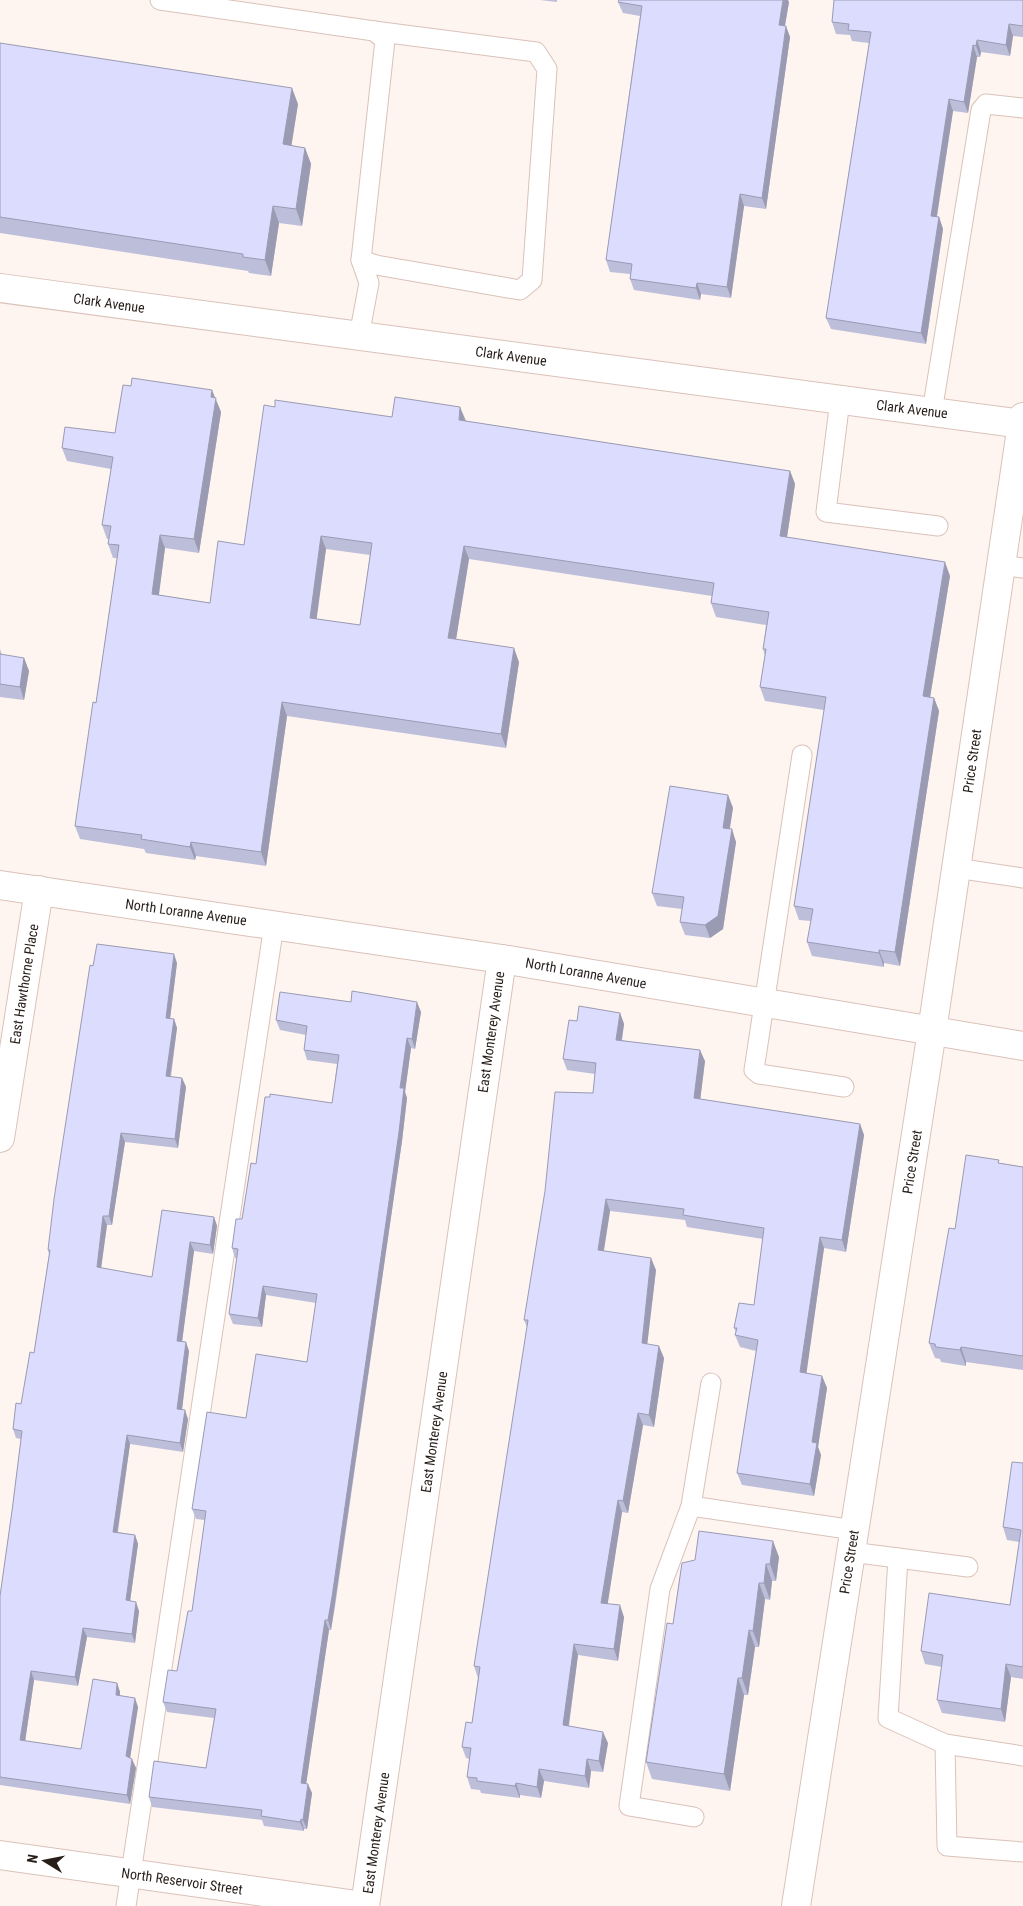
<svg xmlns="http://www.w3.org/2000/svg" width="1023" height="1906" font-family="'Roboto Condensed',sans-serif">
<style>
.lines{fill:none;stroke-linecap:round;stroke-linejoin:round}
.service-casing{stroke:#dac2b8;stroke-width:21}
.minor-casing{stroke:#dac2b8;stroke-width:30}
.tertiary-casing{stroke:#dac2b8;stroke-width:30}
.primary-casing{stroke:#dac2b8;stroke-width:30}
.service{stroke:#fff;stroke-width:19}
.minor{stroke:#fff;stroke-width:28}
.tertiary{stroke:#fff;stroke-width:28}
.primary{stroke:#fff;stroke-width:28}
.wall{fill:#bdbeda;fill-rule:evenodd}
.shaded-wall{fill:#9a9bb2}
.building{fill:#dcddfe;stroke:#9a9bb2;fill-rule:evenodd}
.labels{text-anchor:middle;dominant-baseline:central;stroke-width:4;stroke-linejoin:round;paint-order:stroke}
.street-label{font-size:14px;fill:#271e1a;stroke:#fff}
</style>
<rect width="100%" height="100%" fill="#fef4f0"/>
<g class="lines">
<g class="service-casing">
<g id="service">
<polyline points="160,0 374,31 385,40 361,260 369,283 359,336"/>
<polyline points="361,260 376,265 520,290 532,280 547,69 536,52 374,31"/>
<polyline points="840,400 826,512 938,526"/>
<polyline points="932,412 981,110 986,104 1023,108"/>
<polyline points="1001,565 1023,568"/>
<polyline points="802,755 754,1070 759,1074 844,1087"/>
<polyline points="956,868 1023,878"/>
<polyline points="711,1383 691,1506 854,1530"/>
<polyline points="691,1506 660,1589 629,1806 694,1817"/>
<polyline points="851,1552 968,1567"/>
<polyline points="898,1558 888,1718 945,1744 1023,1756"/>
<polyline points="945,1744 947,1846 1023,1852"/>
<polyline points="126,1906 274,925"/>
</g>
</g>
<g class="minor-casing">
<g id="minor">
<polyline points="0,288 1022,424"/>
<polyline points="0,885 502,959 1023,1046"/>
<polyline points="0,1138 39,890"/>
<polyline points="796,1906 932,1031 1023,417"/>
</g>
</g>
<g class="tertiary-casing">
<polyline id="tertiary" points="365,1906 502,959"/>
</g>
<g class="primary-casing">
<polyline id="primary" points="0,1855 364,1906"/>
</g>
<use href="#service" class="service"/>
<use href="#minor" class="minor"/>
<use href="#tertiary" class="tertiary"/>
<use href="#primary" class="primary"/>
</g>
<g class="wall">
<polygon points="540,0 557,0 557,2"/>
<polygon points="1023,0 1023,37 1013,36 1010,56 981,52 980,57 977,57 968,113 953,111 937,217 939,217 943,229 926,344 831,329 826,318 869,43 852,41 850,35 836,34 832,22"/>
<polygon points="618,2 789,2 785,26 790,37 766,209 744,206 731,298 701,294 700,300 634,290 630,279 630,274 610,272 606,260 640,16 623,13"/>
<polygon points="0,43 298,104 291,146 305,148 311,164 302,226 279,223 271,276 249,273 248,271 0,233"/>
<path d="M215,398l6,14 -22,141 -34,-5 -6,47 51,8 34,-58 31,-138 117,10 73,4 325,50 5,13 -8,53 163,39 -20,121 4,1 5,13 -39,255 -16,-3v4l-72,-11 -5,-14 4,-21 -12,-1 -5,-14 30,-196 -59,-9 -5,-14 5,-31 -2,-7 3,-24 -50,-8 -5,-14 1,-7 -243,-37 -13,80 63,23 -13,86 -219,-32 -21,150 -70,-10 -1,4 -49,-7 -2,-4 -64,-10 -5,-13 21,-123 21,-145h-4l-5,-14 1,-5h-2l-5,-14 9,-56 -44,-8 -5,-13 53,-15zM326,549l44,6 -10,70 -44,-6z"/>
<polygon points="0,649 2,655 24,658 29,671 24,700 0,697"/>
<polygon points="728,795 733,808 729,829 736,842 723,929 710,938 685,935 680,922 682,909 657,906 652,893"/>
<polygon points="177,963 170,1018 174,1019 177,1028 171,1077 182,1078 186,1087 178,1148 125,1142 112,1225 107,1225 101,1268 152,1277 214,1217 217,1226 213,1254 194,1251 182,1341 189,1351 182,1410 188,1419 183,1452 130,1444 118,1532 135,1535 138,1544 130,1601 139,1611 135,1643 87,1637 78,1686 34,1680 25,1741 81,1749 117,1683 120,1692 120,1695 138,1707 130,1758 136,1768 130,1804 0,1785 0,1596 12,1511 21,1439 16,1438 13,1429 21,1404 34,1353 49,1255 48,1250 93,966"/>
<polygon points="421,1012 415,1049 411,1048 405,1092 407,1098 402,1141 335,1607 331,1630 329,1630 306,1783 312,1793 307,1829 304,1829 304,1831 264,1826 262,1820 152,1807 149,1797 206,1768 214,1718 167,1712 163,1702 177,1671 192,1611 205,1520 196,1519 192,1509 246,1418 307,1362 316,1303 266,1295 262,1327 233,1324 229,1314 237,1258 235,1258 232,1248 242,1219 256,1164 332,1103 337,1064 307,1060 304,1050 306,1035 280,1030 276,1020"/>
<polygon points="620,1013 624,1024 622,1040 705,1061 700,1099 860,1124 864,1135 846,1252 824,1248 806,1373 822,1376 827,1388 818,1447 821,1455 814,1496 742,1485 737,1473 756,1351 740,1347 735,1335 736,1332 734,1328 754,1305 763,1239 687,1227 685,1220 610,1211 604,1251 656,1270 647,1344 664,1358 654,1427 643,1425 628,1513 622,1512 607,1604 624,1617 618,1661 578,1655 569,1726 608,1743 603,1772 591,1771 589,1788 544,1781 541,1798 520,1795 520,1798 481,1793 480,1790 471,1789 467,1777 470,1759 466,1758 462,1747 472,1723 478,1678 474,1666 527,1327 524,1320 593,1093 595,1074 567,1070 563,1059 577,1021"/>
<polygon points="1000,1163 1023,1167 1023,1370 966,1362 966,1366 941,1362 940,1359 935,1358 929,1343 955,1229"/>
<polygon points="1023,1463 1023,1679 1011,1677 1005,1722 942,1713 937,1700 942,1667 925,1664 921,1651 1010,1605 1019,1542 1007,1540 1003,1527"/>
<polygon points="779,1557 776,1581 772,1581 770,1600 765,1599 759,1647 755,1647 748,1695 744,1695 730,1791 652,1779 646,1762 673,1624 682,1563"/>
</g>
<g class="shaded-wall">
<polygon points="783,0 788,0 789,2 783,36 779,25"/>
<polygon points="1009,24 1013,36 1010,56 1006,45"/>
<polygon points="786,26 790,37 766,209 762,198"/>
<polygon points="977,40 981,52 980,57 976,46"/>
<polygon points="973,45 977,57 968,113 964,102"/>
<polygon points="292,88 298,104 289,161 283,144"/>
<polygon points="949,99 953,111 935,227 931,216"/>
<polygon points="305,148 311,164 302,226 296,209"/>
<polygon points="740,194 744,206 731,298 727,287"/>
<polygon points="273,206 279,223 271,276 265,260"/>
<polygon points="939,217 943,229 926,344 921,333"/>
<polygon points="697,283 701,294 700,300 696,288"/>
<polygon points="212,390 221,412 199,553 194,539"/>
<polygon points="460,407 466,421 459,420"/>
<polygon points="790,471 795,484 785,550 780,536"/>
<polygon points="160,535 165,548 157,608 152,594"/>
<polygon points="321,536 326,549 315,631 310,618"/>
<polygon points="464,546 469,559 454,652 448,638"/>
<polygon points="945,562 950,576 928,710 923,696"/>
<polygon points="514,648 519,662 506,748 501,734"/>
<polygon points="24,658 29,671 24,700 20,687"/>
<polygon points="934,698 939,711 900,966 895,952"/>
<polygon points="282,702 287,716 266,866 261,852"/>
<polygon points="728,795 733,808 728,841 723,828"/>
<polygon points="732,829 736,842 723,929 710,938 705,925"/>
<polygon points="191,842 196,856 195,860 190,847"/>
<polygon points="879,950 884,963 884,967 879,953"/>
<polygon points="174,954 177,963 169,1027 166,1018"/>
<polygon points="417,1002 421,1012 415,1049 412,1039"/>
<polygon points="620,1013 624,1024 620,1051 616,1040"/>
<polygon points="174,1019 177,1028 169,1085 166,1076"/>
<polygon points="407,1038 411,1048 405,1092 407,1098 402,1141 331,1630 328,1620"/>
<polygon points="700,1050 705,1061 699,1110 694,1098"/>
<polygon points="182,1078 186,1087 178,1148 175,1139"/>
<polygon points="860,1124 864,1135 846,1252 842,1240"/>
<polygon points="121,1133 125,1142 112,1225 109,1216"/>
<polygon points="606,1199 610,1211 602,1261 598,1250"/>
<polygon points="103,1216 107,1225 100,1276 97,1267"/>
<polygon points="214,1217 217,1226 213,1254 210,1245"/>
<polygon points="820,1237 824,1248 805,1384 800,1372"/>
<polygon points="190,1242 194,1251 181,1350 177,1341"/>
<polygon points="651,1258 656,1270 646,1355 642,1343"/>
<polygon points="263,1286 266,1295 262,1327 258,1318"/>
<polygon points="186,1342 189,1351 181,1418 177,1409"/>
<polygon points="659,1346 664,1358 654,1427 649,1415"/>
<polygon points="961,1347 966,1362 966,1366 960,1350"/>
<polygon points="822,1376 827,1388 818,1447 821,1455 814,1496 810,1484 812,1442"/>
<polygon points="185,1410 188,1419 183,1452 180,1443"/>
<polygon points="638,1413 643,1425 628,1513 623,1501"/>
<polygon points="127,1435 130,1444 116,1541 113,1532"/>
<polygon points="618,1500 622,1512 606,1615 601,1603"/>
<polygon points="135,1535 138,1544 129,1609 126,1600"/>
<polygon points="773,1541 779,1557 776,1581 770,1564"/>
<polygon points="766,1564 772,1581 770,1600 764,1583"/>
<polygon points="759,1583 765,1599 759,1647 753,1631"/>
<polygon points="136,1602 139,1611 135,1643 132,1634"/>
<polygon points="620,1605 624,1617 618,1661 614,1649"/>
<polygon points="325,1620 329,1630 305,1792 301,1783"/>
<polygon points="83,1628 87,1637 78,1686 75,1677"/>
<polygon points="749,1630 755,1647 748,1695 742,1678"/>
<polygon points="574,1644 578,1655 567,1737 563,1725"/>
<polygon points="1006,1664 1011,1677 1005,1722 1001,1709"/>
<polygon points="31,1671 34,1680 24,1749 20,1740"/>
<polygon points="738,1678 744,1695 730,1791 724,1774"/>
<polygon points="117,1683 120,1692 119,1704 116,1695"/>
<polygon points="135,1698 138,1707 129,1765 126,1756"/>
<polygon points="603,1732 608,1743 603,1772 599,1761"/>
<polygon points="132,1759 136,1768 130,1804 127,1795"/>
<polygon points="587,1759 591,1771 589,1788 585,1776"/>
<polygon points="539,1769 544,1781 541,1798 537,1787"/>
<polygon points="516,1783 520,1795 520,1798 515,1786"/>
<polygon points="308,1784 312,1793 307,1829 303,1820"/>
<polygon points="301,1819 304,1829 304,1831 300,1822"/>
</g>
<g class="building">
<polygon points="619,0 783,0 779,25 786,26 762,198 740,194 727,287 697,283 696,288 630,279 632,264 606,260 642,6 618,2"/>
<polygon points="834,0 1023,0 1023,26 1009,24 1006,45 977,40 976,46 973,45 964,102 949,99 931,216 939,217 921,333 826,318 871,32 848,30 849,24 832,22"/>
<polygon points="0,43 292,88 283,144 305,148 296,209 273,206 265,260 243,257 243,254 0,217"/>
<path d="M132,378l80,12 -1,7 5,1 -22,141 -34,-4 -8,59 58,9 8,-62 26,4 20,-140 11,2v-7l117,17 3,-20 65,10 -1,13 331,51 -10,65 165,26 -22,134 11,2 -39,254 -16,-2v3l-72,-11 6,-33 -19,-3 32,-209 -66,-10 6,-38h-3l6,-37 -58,-9 3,-20 -250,-37 -16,92 66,10 -13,86 -219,-32 -21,150 -70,-10 -1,5 -49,-8 1,-4 -67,-9 18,-124 3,1 23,-158 -11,-1 3,-18 -9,-1 11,-68 -51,-9 3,-21 50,6 8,-48 8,1zM321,536l51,7 -12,82 -50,-7z"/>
<polygon points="0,654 24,658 20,687 0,684"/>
<polygon points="670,786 728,795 723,828 732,829 718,916 705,925 680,922 684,897 652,893"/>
<polygon points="97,944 174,954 166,1018 174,1019 166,1076 182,1078 175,1139 121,1133 109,1216 103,1216 97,1267 152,1277 162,1210 214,1217 210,1245 190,1242 177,1341 186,1342 177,1409 185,1410 180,1443 127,1435 113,1532 135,1535 126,1600 136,1602 132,1634 83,1628 75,1677 31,1671 20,1740 81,1749 93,1679 117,1683 116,1695 135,1698 126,1756 132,1759 127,1795 0,1777 0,1596 12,1511 22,1431 13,1429 16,1403 21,1404 30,1352 34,1353 50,1250 48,1250 54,1199 90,965 93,966"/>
<polygon points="352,991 417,1002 412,1039 407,1038 400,1088 404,1088 399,1132 332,1597 328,1620 325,1620 301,1783 308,1784 303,1820 301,1819 300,1822 261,1816 262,1810 149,1797 154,1761 206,1768 216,1709 163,1702 168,1670 177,1671 188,1611 192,1611 206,1511 192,1509 207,1412 246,1418 256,1354 307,1362 317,1294 263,1286 258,1318 229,1314 238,1249 232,1248 236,1219 242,1219 251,1163 256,1164 265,1097 270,1097 270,1094 332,1103 339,1055 304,1050 307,1026 276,1020 280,992 351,1002"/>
<polygon points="579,1006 620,1013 616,1040 700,1050 694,1098 860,1124 842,1240 820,1237 800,1372 822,1376 812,1442 817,1443 810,1484 737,1473 758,1340 735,1335 737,1328 734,1328 739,1303 754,1305 764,1228 683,1215 684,1209 606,1199 598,1250 651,1258 642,1343 659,1346 649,1415 638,1413 623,1501 618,1500 601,1603 620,1605 614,1649 574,1644 563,1725 603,1732 599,1761 587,1759 585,1776 539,1769 537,1787 516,1783 515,1786 477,1781 477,1778 467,1777 471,1748 462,1747 466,1722 472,1723 480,1667 474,1666 528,1320 524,1320 545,1191 555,1092 593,1093 596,1063 563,1059 569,1020 577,1021"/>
<polygon points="966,1155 999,1160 998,1163 1023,1167 1023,1356 961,1347 960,1350 936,1347 935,1344 929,1343 949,1228 955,1229"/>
<polygon points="1012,1462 1023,1463 1023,1667 1006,1664 1001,1709 937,1700 943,1655 921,1651 929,1593 1010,1605 1021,1530 1003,1527"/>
<polygon points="699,1531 773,1541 770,1564 766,1564 764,1583 759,1583 753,1631 749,1630 742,1678 738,1678 724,1774 646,1762 667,1623 673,1624 682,1563 695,1560"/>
</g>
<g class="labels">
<g class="street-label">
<text transform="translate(109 303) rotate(8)">Clark Avenue</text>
<text transform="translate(511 356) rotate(8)">Clark Avenue</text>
<text transform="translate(912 409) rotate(7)">Clark Avenue</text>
<text transform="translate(972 761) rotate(-82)">Price Street</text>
<text transform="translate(186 912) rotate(8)">North Loranne Avenue</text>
<text transform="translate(586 973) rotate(10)">North Loranne Avenue</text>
<text transform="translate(24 984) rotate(-81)">East Hawthorne Place</text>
<text transform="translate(491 1032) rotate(-82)">East Monterey Avenue</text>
<text transform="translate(912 1162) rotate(-81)">Price Street</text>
<text transform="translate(434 1432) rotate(-82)">East Monterey Avenue</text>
<text transform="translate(849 1562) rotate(-81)">Price Street</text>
<text transform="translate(376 1833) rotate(-82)">East Monterey Avenue</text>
<text transform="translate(182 1881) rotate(8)">North Reservoir Street</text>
</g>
</g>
<g transform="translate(45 1861) rotate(280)" stroke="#ffffff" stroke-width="4" paint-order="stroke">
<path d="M0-4L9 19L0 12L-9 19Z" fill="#271e1a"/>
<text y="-8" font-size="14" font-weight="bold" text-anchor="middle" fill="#271e1a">N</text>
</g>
</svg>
